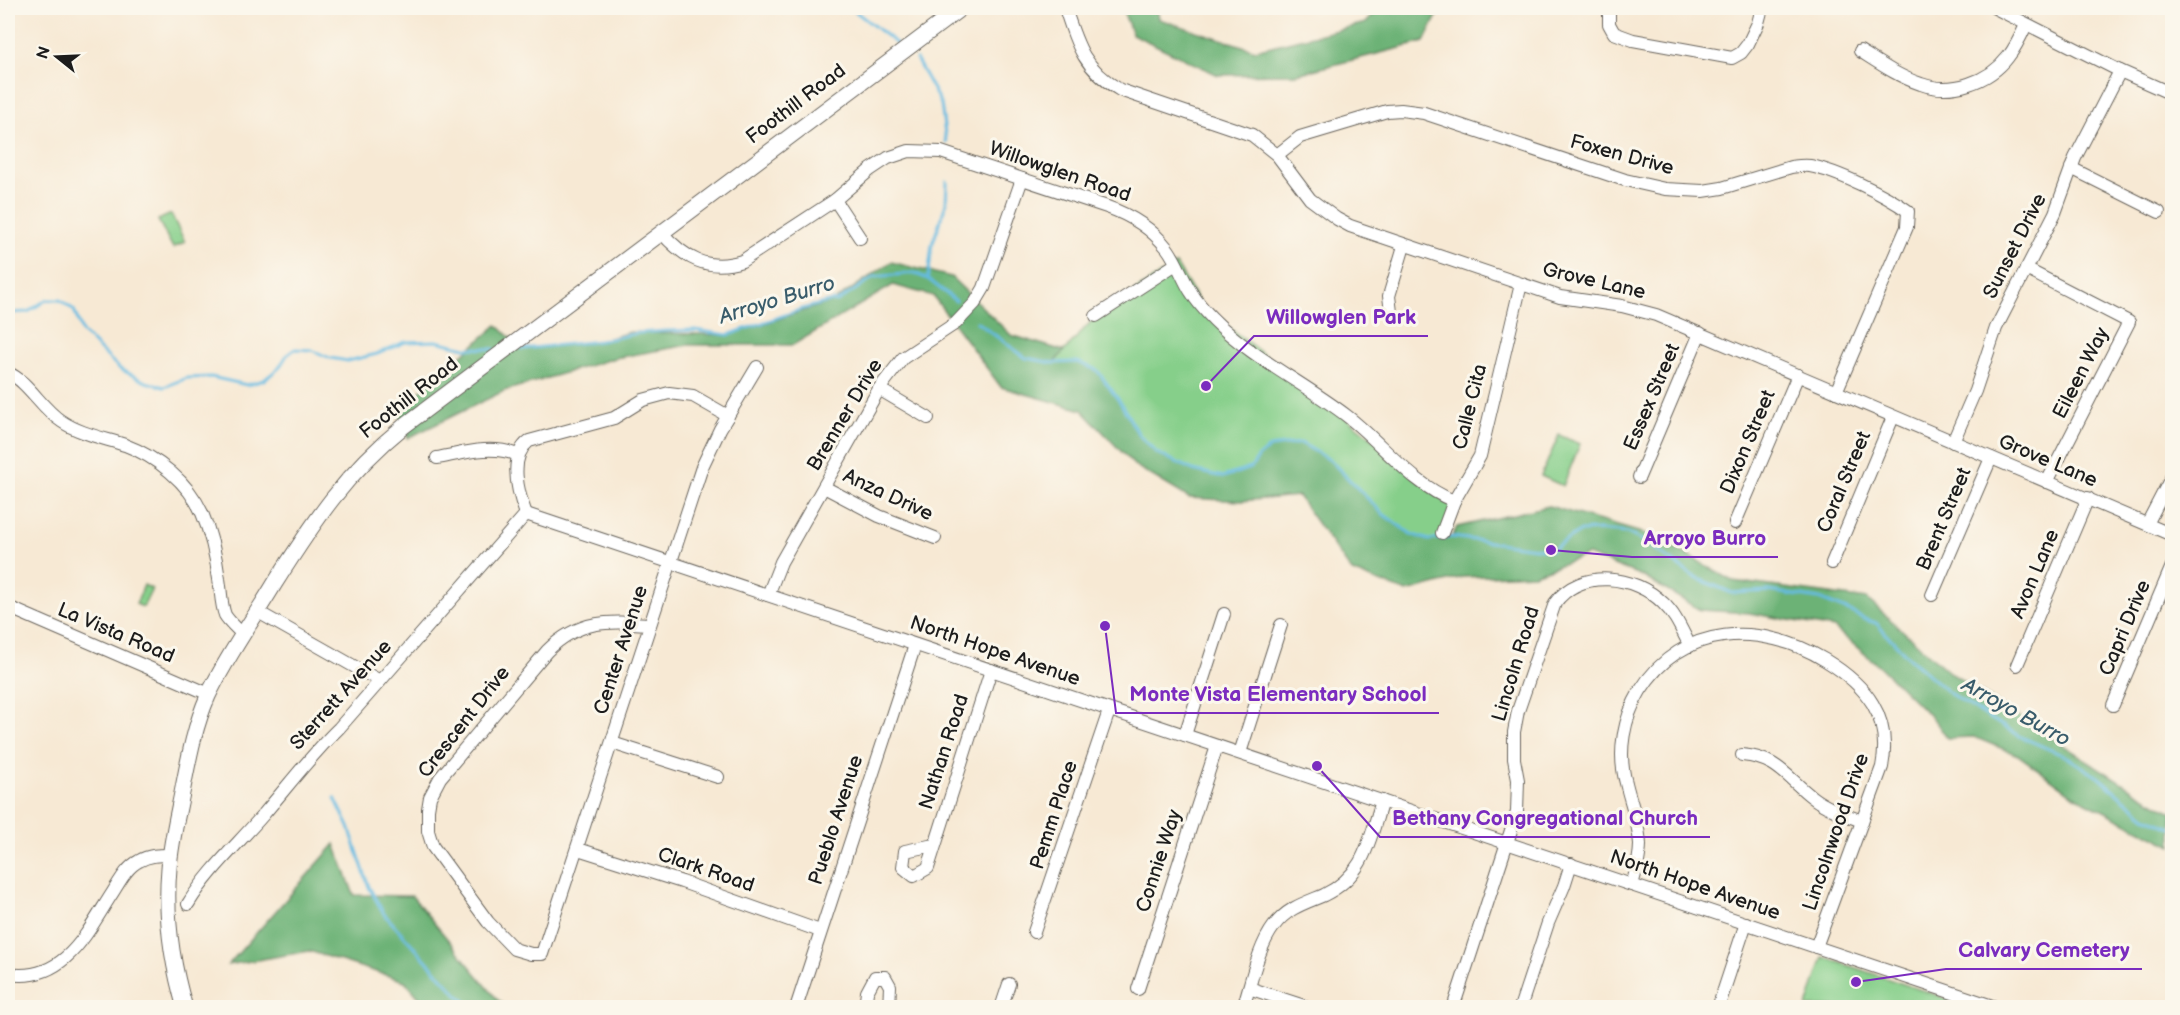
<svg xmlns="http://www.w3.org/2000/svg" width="2180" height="1015" font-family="'Balsamiq Sans',sans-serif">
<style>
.green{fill:#86cf8a;stroke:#517653;stroke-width:1.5}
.forest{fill:#6cb276;stroke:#446749;stroke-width:1.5}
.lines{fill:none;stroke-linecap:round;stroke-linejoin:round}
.stream{stroke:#65bbe2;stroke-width:3}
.minor-casing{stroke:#69645c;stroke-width:14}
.major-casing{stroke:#69645c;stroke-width:17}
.minor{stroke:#fff;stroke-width:12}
.major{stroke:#fff;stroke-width:15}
.labels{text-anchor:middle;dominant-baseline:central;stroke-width:6;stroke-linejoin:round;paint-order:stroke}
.street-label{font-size:20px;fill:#1c1c1c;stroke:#fbf7ec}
.water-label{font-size:21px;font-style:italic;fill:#395c6b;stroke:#fbf7ec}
.leader{fill:none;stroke:#7b2cbf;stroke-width:2}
.callout-dot{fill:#7b2cbf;stroke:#fbf7ec;stroke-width:2}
.callout-label{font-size:21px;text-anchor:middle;font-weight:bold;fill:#7b2cbf;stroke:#fbf7ec;stroke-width:6;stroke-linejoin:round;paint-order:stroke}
</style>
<rect width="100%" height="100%" fill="#fbf7ec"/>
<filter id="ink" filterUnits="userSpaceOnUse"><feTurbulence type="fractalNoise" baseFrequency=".0167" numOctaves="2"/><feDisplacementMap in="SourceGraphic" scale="12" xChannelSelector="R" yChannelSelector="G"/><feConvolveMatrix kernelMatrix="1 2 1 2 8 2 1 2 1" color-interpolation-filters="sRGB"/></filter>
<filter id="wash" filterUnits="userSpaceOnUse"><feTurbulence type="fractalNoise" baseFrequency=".008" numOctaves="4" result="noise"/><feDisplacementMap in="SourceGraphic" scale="24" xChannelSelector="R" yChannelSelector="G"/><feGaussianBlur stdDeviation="1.35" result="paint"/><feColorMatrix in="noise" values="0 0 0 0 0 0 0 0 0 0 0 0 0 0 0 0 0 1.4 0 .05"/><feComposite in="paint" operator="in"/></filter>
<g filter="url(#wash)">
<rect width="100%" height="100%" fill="#f7e9d4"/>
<g class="green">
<polygon points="171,214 185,242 173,248 158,220"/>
<path d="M1176,264l25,42 253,195 -11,32 9,4c-7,1 -16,4 -23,3 -33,-4 -76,-57 -99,-80l-71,-4 -8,12 -28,9 -30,-7 -36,-17 -18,-18 -19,-33 -67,-39 43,-47z"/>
<polygon points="1559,435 1580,444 1563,486 1541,476"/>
<polygon points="144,585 152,589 143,607 136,604"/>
<polygon points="1823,957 1972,1007 1807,1007"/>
</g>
<g class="forest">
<polygon points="1122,8 1157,8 1159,19 1255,50 1366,23 1379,8 1441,8 1424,42 1297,74 1218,75 1132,34"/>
<polygon points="891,262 951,277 1011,335 1064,351 1054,363 1077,362 1097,370 1120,402 1139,435 1157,453 1193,470 1224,477 1251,468 1259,456 1270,447 1301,443 1330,460 1383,514 1411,534 1429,540 1452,537 1457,527 1549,506 1656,537 1733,581 1867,599 1949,672 2138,793 2172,812 2172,846 2073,795 2018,755 1974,737 1947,738 1936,722 1878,665 1834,628 1749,613 1700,610 1642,576 1588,555 1534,574 1463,577 1407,592 1352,572 1298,496 1241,501 1189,498 1134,465 1082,410 1001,387 933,296 893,285 793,345 688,345 615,358 504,391 408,438 397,411 497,325 522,349 600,341 630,332 728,335 834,301"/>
<polygon points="335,844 354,895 412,896 497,999 507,1007 427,1007 405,981 309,951 228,965"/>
</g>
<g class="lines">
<g class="stream">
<polyline points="851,8 897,44"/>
<polyline points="916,59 941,104 946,142"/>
<polyline points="928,279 932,245 946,204 947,182"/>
<polyline points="8,313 28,312 46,300 60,300 74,310 82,332 120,369 146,382 164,387 187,378 211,377 247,385 264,380 279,368 287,355 295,349 312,350 330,358 348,361 377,354 405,342 436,341 466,348 494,349"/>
<polyline points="977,322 1026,358 1053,363 1077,362 1097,370 1120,402 1139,435 1157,453 1193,470 1223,477 1251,468 1259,456 1270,447 1301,443 1330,460 1383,514 1411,534 1429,540 1452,537 1551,550 1581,531 1599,530 1627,533 1643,541 1696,578 1732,593 1769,591 1819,599 1849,611 1864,619 1876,623 1906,655 1949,693 2019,736 2067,757 2098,777 2146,817 2172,828"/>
<polyline points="522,349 600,341 638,333 665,331 695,330 728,335 802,309 832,301 837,302 874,277 914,273 928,279 956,301"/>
<polyline points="335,798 349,827 369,887 384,914 458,995 473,1008"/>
</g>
</g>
</g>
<g filter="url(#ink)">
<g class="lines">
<g class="minor-casing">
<g id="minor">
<path d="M1065,8c12,37 19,61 55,82l132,45 25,20 33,44 27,20 13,7 210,71 62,9 34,9 516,220"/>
<polyline points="1609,8 1609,24 1614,33 1633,40 1732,58 1741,53 1748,44 1758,23 1762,8"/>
<polyline points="1995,8 2120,71 2172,94"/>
<path d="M1860,51c19,12 39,26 61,33 30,11 68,-2 87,-27 8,-10 13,-21 18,-32"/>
<path d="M1277,155l23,-18 87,-26 14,-1 23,3 201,67 40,9 38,2 19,-3 69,-21c7,-1 13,-2 19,-1 27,5 76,29 98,45l-1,16 -71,165"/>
<polyline points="2071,168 2159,212"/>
<polyline points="835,200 860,238"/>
<path d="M661,232c23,26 46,40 81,29l93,-61 35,-30 18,-12 21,-7 32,1 166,55c23,8 45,22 60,41 10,13 15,30 24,44 6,10 14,19 23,28 38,38 90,63 133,96 35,27 64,68 107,85"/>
<polyline points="2026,269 2129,322 2047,482"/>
<polyline points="1391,312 1389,296 1404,246"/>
<polyline points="1096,316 1176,264"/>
<path d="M8,373c20,8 33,35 53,48 19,13 43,17 64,24 32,12 63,37 77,68 9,21 14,43 17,66 2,11 2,26 6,36 4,7 13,14 18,20"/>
<polyline points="879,389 928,418"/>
<polyline points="1953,442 1975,391 1996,328 2055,213 2075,158 2120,71"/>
<path d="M437,458c27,-5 54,-14 81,-3"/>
<polyline points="1639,477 1700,333"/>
<polyline points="824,487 879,516 935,538"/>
<polyline points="526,514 1998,1008"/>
<path d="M526,514c-8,-21 -18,-57 3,-73l85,-23 29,-18 26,-7 24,3 35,20"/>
<polyline points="1735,523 1798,375"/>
<polyline points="2147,524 2172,476"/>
<polyline points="1442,533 1454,501 1480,456 1521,284"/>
<polyline points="1832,563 1893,417"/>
<polyline points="768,595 781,562 879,389 903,358 956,323 975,303 984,288 1022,179"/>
<polyline points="1932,595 1991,458"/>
<polyline points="8,607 209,694"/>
<polyline points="258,612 380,681"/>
<path d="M649,624c-41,-3 -70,-5 -102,27l-107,127 -10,19 -2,12v22l5,16 55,75 26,27 17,5h11l160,-487 18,-38 37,-62"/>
<polyline points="2017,665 2088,498"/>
<polyline points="2113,705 2172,566"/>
<polyline points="1185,735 1224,614"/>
<polyline points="612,743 718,777"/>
<polyline points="1240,753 1281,625"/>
<path d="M1742,755c36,3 44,22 70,42 14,11 33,18 50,24"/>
<polyline points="934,845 905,851 903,867 914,876 928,868 991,670"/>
<polyline points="578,849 682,882 820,931"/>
<path d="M1632,885c4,-14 8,-26 8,-40 -1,-22 -9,-41 -14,-62 -9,-31 -2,-65 14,-92 42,-68 122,-69 185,-31 41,25 67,56 57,107l-66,180"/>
<path d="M188,904c20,-33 50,-60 75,-89 25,-29 48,-60 76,-87l187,-214"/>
<polyline points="1034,932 1109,711"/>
<path d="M8,974c57,9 79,-42 105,-82 7,-11 14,-25 26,-31 10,-6 20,-6 31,-6"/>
<polyline points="1249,988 1310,1008"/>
<polyline points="1138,989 1217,746"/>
<polyline points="796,1008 915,645"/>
<polyline points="865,1008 867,992 875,977 885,977 890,986 889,1008"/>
<polyline points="1001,1008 1009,984"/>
<path d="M1243,1008c8,-25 15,-61 31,-82 13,-18 31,-23 50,-31 41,-20 45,-54 58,-94"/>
<path d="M1453,1008l64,-196 1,-32 -4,-21v-27l4,-21 37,-108c26,-35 80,-28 108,0 13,12 19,28 27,43"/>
<polyline points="1520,1008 1548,923 1564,886 1571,864"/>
<polyline points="1718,1008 1746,923"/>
<polyline points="2171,1008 2172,1004"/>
</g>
</g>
<g class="major-casing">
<path id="major" d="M185,1008c-13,-44 -20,-94 -16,-140 2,-27 9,-54 14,-80 6,-31 12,-63 25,-92 18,-39 45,-76 67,-113 40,-63 70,-109 129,-157l557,-418"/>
</g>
<use href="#minor" class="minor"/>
<use href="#major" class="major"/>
</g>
</g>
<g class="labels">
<g class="street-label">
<text transform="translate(796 104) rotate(-37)">Foothill Road</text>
<text transform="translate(1622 155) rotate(15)">Foxen Drive</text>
<text transform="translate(1060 172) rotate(19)">Willowglen Road</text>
<text transform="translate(2015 246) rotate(-63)">Sunset Drive</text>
<text transform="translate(1594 281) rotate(13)">Grove Lane</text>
<text transform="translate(2081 373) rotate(-63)">Eileen Way</text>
<text transform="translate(1652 397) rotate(-67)">Essex Street</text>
<text transform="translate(409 398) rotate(-38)">Foothill Road</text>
<text transform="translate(1470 407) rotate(-76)">Calle Cita</text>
<text transform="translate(845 415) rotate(-59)">Brenner Drive</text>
<text transform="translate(1748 442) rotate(-67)">Dixon Street</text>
<text transform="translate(2048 461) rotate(23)">Grove Lane</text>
<text transform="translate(1844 482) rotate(-67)">Coral Street</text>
<text transform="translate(888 495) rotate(25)">Anza Drive</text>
<text transform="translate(1944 519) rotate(-67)">Brent Street</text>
<text transform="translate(2035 574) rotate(-67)">Avon Lane</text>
<text transform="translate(2125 628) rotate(-67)">Capri Drive</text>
<text transform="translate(116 633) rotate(23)">La Vista Road</text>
<text transform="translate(621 650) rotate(-72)">Center Avenue</text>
<text transform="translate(995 651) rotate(19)">North Hope Avenue</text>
<text transform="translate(1516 664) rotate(-73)">Lincoln Road</text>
<text transform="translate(341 695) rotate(-48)">Sterrett Avenue</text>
<text transform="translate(464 722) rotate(-52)">Crescent Drive</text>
<text transform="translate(944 752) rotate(-72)">Nathan Road</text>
<text transform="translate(1054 815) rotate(-72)">Pemm Place</text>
<text transform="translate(836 820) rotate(-72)">Pueblo Avenue</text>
<text transform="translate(1836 832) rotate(-71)">Lincolnwood Drive</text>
<text transform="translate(1159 861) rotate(-72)">Connie Way</text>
<text transform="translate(706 870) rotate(19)">Clark Road</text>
<text transform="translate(1695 885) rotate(19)">North Hope Avenue</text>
</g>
<g class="water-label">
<text transform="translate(777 300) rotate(-17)">Arroyo Burro</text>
<text transform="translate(2016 712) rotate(29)">Arroyo Burro</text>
</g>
</g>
<path class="leader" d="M1206 386L1254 336H1428M1551 550L1632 557H1778M1105 626L1116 713H1439M1317 766L1380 837H1710M1856 982L1946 969H2142"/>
<g class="callout-dot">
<circle cx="1206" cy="386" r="6"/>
<circle cx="1551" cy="550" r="6"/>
<circle cx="1105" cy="626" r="6"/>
<circle cx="1317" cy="766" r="6"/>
<circle cx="1856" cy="982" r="6"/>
</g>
<g class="callout-label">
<text x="1341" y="324">Willowglen Park</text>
<text x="1705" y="545">Arroyo Burro</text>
<text x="1278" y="701">Monte Vista Elementary School</text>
<text x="1545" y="825">Bethany Congregational Church</text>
<text x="2044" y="957">Calvary Cemetery</text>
</g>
<rect width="2180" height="1015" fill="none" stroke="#fbf7ec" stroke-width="30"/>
<g transform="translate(57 57) rotate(288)" stroke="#fbf7ec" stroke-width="4.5" paint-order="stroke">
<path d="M0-4.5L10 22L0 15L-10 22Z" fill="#1c1c1c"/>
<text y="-9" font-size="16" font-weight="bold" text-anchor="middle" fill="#1c1c1c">N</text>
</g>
</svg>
